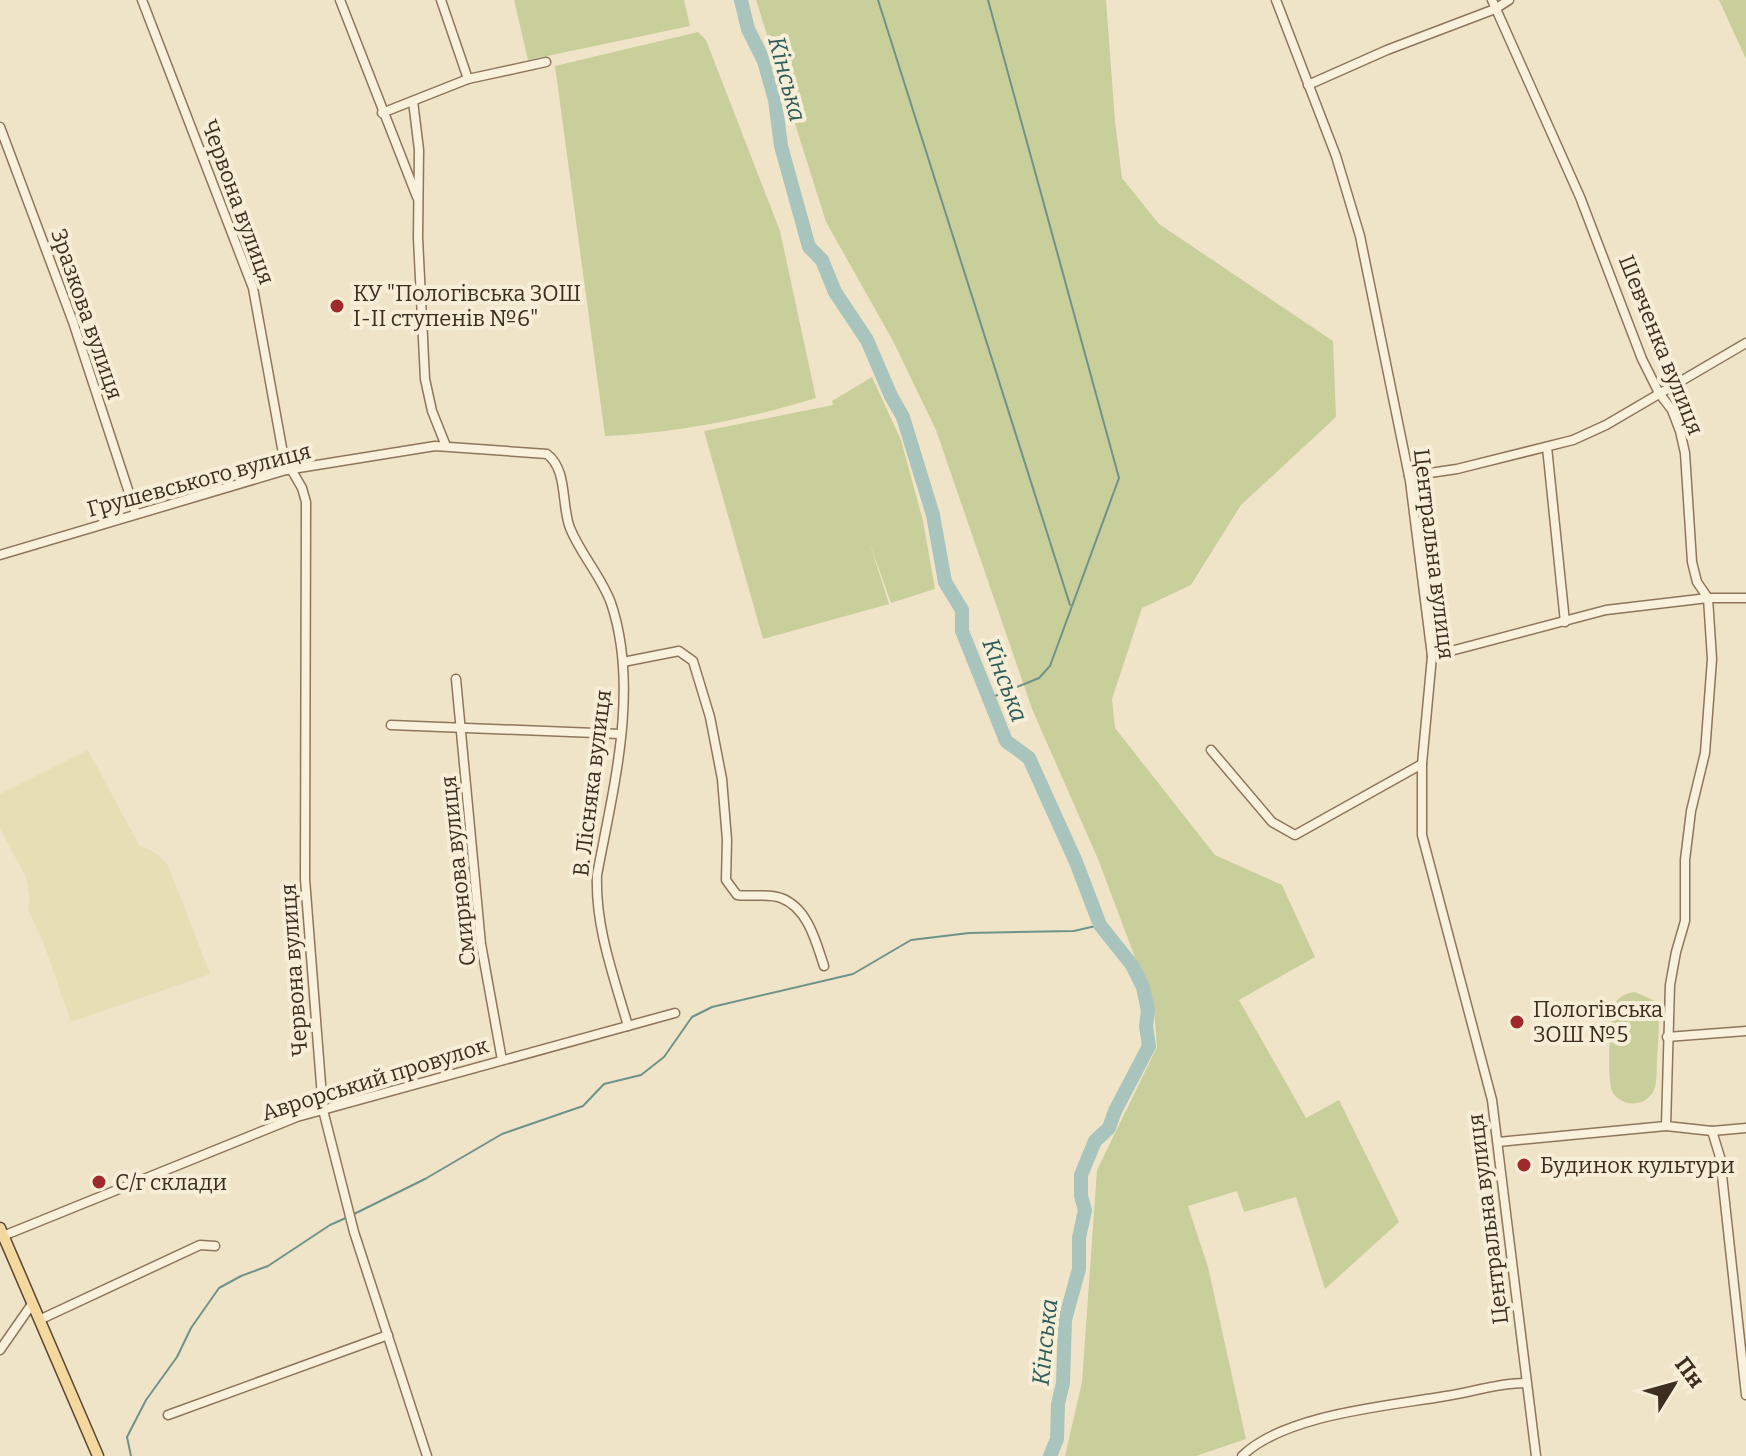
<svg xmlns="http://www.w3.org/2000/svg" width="1746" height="1456" font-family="Bitter,serif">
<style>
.farmland{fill:#e6deb5}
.green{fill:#c9cf9b}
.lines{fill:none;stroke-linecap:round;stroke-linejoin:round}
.stream{stroke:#6f938a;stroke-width:2}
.river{stroke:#a9c4bc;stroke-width:14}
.minor-casing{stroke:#8d765c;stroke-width:11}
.major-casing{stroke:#5b4430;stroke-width:13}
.minor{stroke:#faf1dc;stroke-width:8}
.major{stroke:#f3d9a0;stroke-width:10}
.poi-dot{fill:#9e2a2b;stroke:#f7eed8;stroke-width:3}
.labels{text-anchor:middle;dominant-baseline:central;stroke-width:8;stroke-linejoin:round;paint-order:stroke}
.street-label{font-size:22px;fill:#3d2e20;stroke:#f7eed8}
.poi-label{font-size:22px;fill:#3d2e20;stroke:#f7eed8;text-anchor:start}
.water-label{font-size:24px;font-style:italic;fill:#2f5d5a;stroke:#f7eed8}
</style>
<rect width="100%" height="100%" fill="#f0e4c8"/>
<polygon class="farmland" points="88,750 139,845 154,852 168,865 210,974 71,1022 44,944 28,910 30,901 26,877 0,829 0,794"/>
<g class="green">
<polygon points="514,0 684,0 690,26 528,60"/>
<polygon points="756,0 1106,0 1115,121 1122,178 1159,224 1333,341 1336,417 1241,505 1191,585 1142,608 1112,699 1115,728 1215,855 1282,885 1315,957 1239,1000 1306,1118 1339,1100 1399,1222 1325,1289 1296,1197 1244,1212 1237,1191 1188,1206 1208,1267 1246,1439 1196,1456 1065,1456 1082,1382 1097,1170 1157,1047 1154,1008 1098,859 1032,709 936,430 893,341 826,222"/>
<polygon points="1719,0 1746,0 1746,59"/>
<path d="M698,32l8,8 74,191 36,167c-68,21 -140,35 -211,38l-50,-370z"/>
<polygon points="872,377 901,440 923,521 935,589 891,603 870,544 889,604 763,639 704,431 833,405 832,401"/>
<path d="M1635,992l18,8c10,16 4,42 4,61 -1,10 1,22 -4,31 -9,16 -33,15 -41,-1 -5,-10 -3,-77 3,-87 4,-8 12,-11 20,-12z"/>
</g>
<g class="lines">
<g class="stream">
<polyline points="878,0 1070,605"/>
<polyline points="988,0 1119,478 1050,666 1039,678 990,698"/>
<polyline points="354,1214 425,1179 502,1134 583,1106 604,1084 641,1075 664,1057 692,1017 712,1007 853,974 911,940 969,933 1074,931 1100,925"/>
<polyline points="131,1456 127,1437 146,1400 177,1357 191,1328 219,1288 241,1276 268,1266 330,1225 348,1217"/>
</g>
<polyline class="river" points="741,0 748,29 764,61 775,100 781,146 809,247 822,260 835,292 867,340 891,396 903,417 933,515 945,582 962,610 962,631 1006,741 1029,758 1076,862 1100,925 1132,965 1143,987 1148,1011 1146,1026 1149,1046 1115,1111 1109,1128 1095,1141 1081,1175 1081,1196 1085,1210 1079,1238 1079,1269 1065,1320 1063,1383 1058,1404 1057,1439 1050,1456"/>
<g class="minor-casing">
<g id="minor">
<polyline points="142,0 253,288 286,470"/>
<polyline points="340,0 417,197"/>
<polyline points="441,0 468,79"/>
<polyline points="1276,0 1336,156 1360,236 1410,481 1432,656 1422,764 1422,835 1492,1100 1536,1456"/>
<polyline points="1492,0 1580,197 1642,359 1659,393 1672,410 1680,431 1685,453 1692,562 1697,582 1708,598 1712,659 1705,753 1691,811 1685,860 1685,921 1676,952 1670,985 1666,1126 1712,1131 1720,1157 1746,1395"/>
<polyline points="1308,85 1387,50 1495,9 1509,0"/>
<polyline points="413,101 419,150 418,238 425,379 432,411 446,446"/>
<polyline points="382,113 468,79 546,62"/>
<polyline points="0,127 73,322 136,514"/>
<polyline points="1547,447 1565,622"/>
<polyline points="291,469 302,488 306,502 305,879 323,1110 354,1232 427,1456"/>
<polyline points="1409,476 1457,469 1573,440 1606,425 1746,343"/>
<path d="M0,555l286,-85 149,-24 112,8c21,16 14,51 23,74 11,27 31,48 41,75 29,86 2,186 -14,272 -2,52 17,102 31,151"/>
<polyline points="1432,656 1606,610 1708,598 1746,598"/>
<path d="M623,662l56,-11 14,10 17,56 12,62 5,61 -1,40 11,15c13,2 32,-2 44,3 27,10 35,44 43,68"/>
<polyline points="456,679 481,944 502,1060"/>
<polyline points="391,725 620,734"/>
<polyline points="1211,750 1272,822 1295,835 1422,764"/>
<polyline points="1667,1037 1746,1031"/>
<polyline points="1712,1131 1746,1128"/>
<polyline points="1498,1142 1666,1126"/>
<polyline points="3,1236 297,1117 675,1013"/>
<polyline points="39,1320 200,1245 215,1246"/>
<polyline points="0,1350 32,1304"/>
<polyline points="168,1415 388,1335"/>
<path d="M1242,1456c43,-42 147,-50 204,-60 27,-4 51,-13 79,-13"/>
</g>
</g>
<g class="major-casing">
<polyline id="major" points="0,1228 98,1456"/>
</g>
<use href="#minor" class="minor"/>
<use href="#major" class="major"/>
</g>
<g class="poi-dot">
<circle cx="337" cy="306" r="8"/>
<circle cx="1517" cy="1022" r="8"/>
<circle cx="1524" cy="1165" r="8"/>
<circle cx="99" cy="1182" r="8"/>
</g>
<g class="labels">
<g class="street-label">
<text transform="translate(238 202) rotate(70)">Червона вулиця</text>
<text transform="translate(87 314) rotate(71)">Зразкова вулиця</text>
<text transform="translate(1661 345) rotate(68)">Шевченка вулиця</text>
<text transform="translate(199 480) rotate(-15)">Грушевського вулиця</text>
<text transform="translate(1434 554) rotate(83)">Центральна вулиця</text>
<text transform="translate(592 783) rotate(-83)">В. Лісняка вулиця</text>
<text transform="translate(458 871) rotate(-96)">Смирнова вулиця</text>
<text transform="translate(294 970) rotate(-94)">Червона вулиця</text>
<text transform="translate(375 1079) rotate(-17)">Аврорський провулок</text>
<text transform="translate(1488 1219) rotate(-97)">Центральна вулиця</text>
</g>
<g class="poi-label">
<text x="353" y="293">КУ "Пологівська ЗОШ<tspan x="353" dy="25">І-ІІ ступенів №6"</tspan></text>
<text x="1533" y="1009">Пологівська<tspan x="1533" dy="25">ЗОШ №5</tspan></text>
<text x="1540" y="1165">Будинок культури</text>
<text x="115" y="1182">С/г склади</text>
</g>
<g class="water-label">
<text transform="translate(787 79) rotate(75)">Кінська</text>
<text transform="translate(1005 680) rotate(69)">Кінська</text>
<text transform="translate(1045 1342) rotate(-84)">Кінська</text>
</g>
</g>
<g transform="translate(1674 1384) rotate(53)" stroke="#f7eed8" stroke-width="6" paint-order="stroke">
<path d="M0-6L14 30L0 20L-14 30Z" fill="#3d2e20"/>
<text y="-12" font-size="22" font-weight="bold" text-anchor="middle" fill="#3d2e20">Пн</text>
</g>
</svg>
